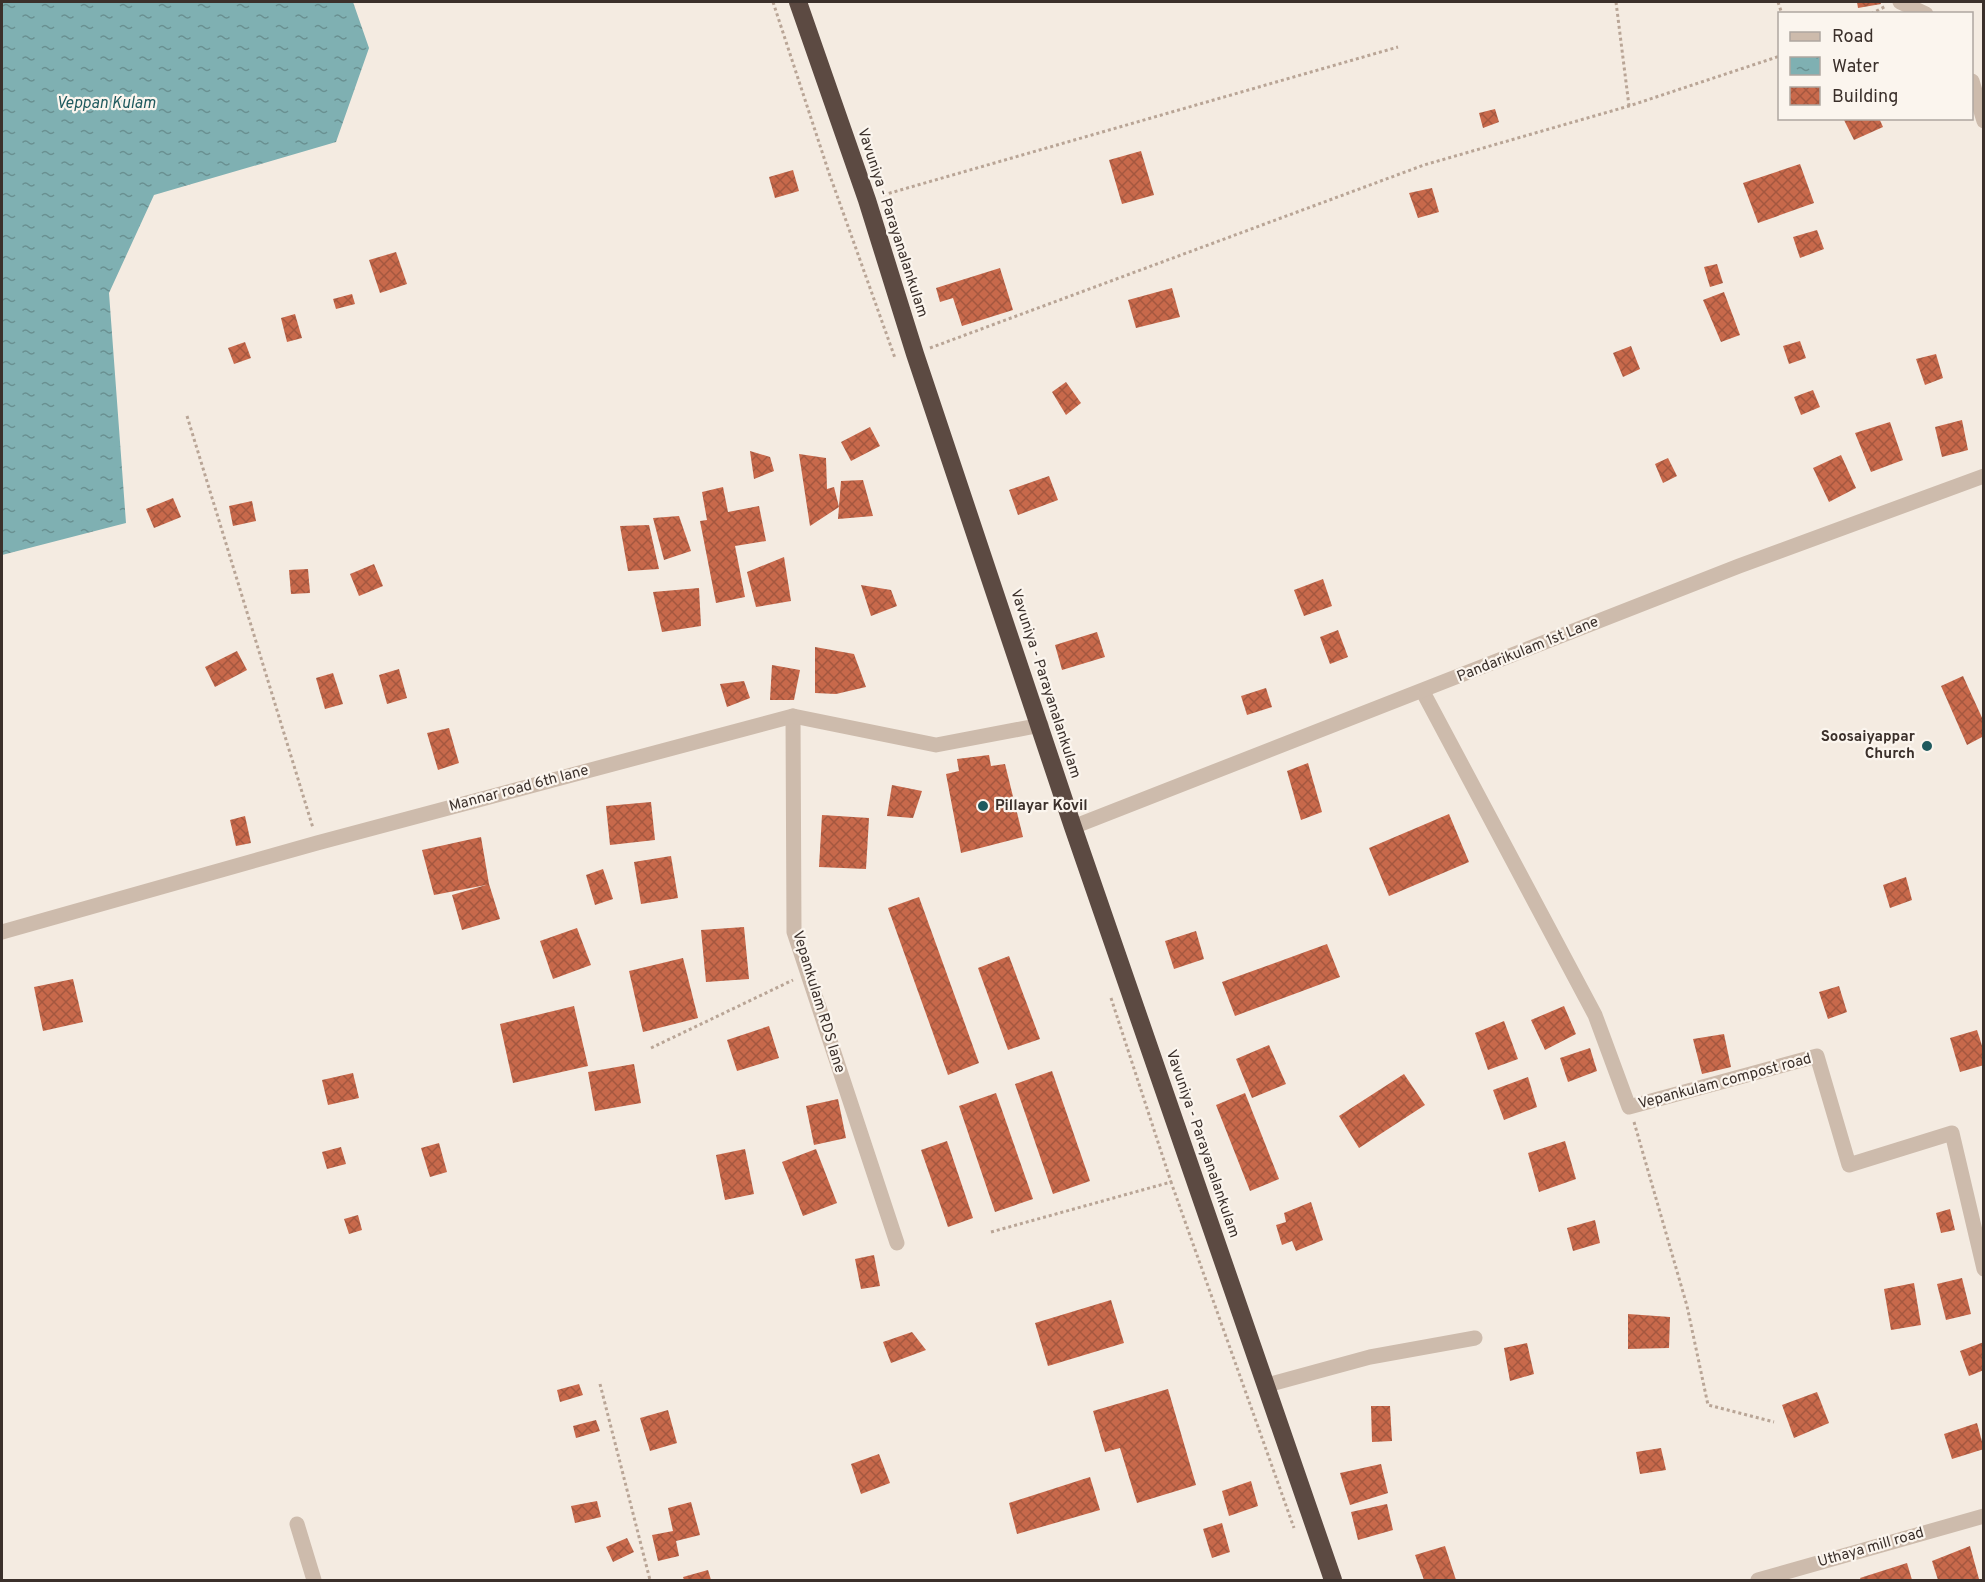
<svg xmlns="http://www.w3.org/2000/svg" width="1985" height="1582" font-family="Overpass,sans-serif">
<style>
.water{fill:url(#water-ripples)}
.building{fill:url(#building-cross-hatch)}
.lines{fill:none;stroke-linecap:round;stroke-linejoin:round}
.path{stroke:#b9a596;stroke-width:3;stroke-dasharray:3 3;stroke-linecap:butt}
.street{stroke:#cdbbac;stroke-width:15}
.highway{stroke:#5c4a42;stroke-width:18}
.poi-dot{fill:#1f5a5e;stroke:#fbf5ee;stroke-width:2}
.labels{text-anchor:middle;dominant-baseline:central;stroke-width:4.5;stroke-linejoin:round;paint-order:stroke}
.street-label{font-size:15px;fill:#3b302b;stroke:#fbf5ee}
.poi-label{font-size:15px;font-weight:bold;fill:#3b302b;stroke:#fbf5ee;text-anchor:end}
.water-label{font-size:16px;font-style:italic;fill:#1f5a5e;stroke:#fbf5ee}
</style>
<defs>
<pattern id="water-ripples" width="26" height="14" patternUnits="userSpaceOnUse" patternTransform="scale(1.5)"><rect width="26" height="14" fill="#7fb0b2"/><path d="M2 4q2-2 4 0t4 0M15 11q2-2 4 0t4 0" fill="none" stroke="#699091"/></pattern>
<pattern id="building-cross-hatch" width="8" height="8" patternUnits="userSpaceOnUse" patternTransform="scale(1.5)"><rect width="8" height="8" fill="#c8694b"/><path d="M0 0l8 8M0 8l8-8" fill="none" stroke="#a4573f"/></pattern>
</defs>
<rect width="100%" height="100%" fill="#f4ebe1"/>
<polygon class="water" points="2,2 353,2 369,48 336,142 154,195 109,293 126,523 2,555"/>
<g class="building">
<polygon points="1857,2 1880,2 1881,4 1858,8"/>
<polygon points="1495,109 1499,122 1483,128 1479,113"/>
<polygon points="1843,118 1879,118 1883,127 1854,140"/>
<polygon points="1141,151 1154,195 1122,204 1109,160"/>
<polygon points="1800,164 1814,203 1758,223 1743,183"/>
<polygon points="793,170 799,191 775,198 769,177"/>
<polygon points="1432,188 1439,212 1418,218 1409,193"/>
<polygon points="1817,230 1824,249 1800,258 1793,237"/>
<polygon points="396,252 407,284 380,293 369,260"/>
<polygon points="1717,264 1723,283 1710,287 1704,267"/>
<polygon points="1000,268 1013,310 962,326 953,298 940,302 936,288"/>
<polygon points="1172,288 1180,317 1136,328 1128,300"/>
<polygon points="1724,292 1740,335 1721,342 1703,300"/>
<polygon points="352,294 355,304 336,309 333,299"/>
<polygon points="295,314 302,338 287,342 281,318"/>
<polygon points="1800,341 1806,358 1789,364 1783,346"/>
<polygon points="245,342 251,358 234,364 228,348"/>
<polygon points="1631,346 1640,369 1623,377 1613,353"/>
<polygon points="1936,354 1943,378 1925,385 1916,359"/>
<polygon points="1066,382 1081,403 1066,415 1052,392"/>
<polygon points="1813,390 1820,407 1801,415 1794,397"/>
<polygon points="1962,420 1968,450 1942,457 1935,427"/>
<polygon points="1890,422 1903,460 1871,472 1855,433"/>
<polygon points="870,427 880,446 851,461 841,442"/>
<polygon points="750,451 770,457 774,471 754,479"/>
<polygon points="799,454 826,458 827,489 834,487 839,507 810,526"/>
<polygon points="1841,455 1856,488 1829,502 1813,468"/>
<polygon points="1668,458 1677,476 1663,483 1655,464"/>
<polygon points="1049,476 1058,500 1018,515 1009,490"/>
<polygon points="863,480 873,516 838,519 841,481"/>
<polygon points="723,487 728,512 759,506 766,541 735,546 745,597 716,603 700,521 707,520 702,492"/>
<polygon points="173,498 181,517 154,528 146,509"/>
<polygon points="252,501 256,521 233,526 229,506"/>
<polygon points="679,516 691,551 664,560 653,518"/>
<polygon points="649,525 659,569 628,571 620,526"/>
<polygon points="784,557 791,601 756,607 747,572"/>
<polygon points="374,564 383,586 359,596 350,574"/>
<polygon points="308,569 310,593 291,594 289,570"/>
<polygon points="1323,579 1332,606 1304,616 1294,590"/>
<polygon points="861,585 891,590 897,606 871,616"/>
<polygon points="699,588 701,626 662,632 653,592"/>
<polygon points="1338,630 1348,657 1330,664 1320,637"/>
<polygon points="1097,632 1105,657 1062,670 1055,645"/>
<polygon points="815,647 854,654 866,687 836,694 815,693"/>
<polygon points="237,651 247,670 215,687 205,667"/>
<polygon points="772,665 800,670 794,700 770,700"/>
<polygon points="399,669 407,698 387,704 379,675"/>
<polygon points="333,673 343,704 325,709 316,678"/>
<polygon points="1963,676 1984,722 1984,736 1967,745 1941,686"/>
<polygon points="744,681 750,698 727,707 720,684"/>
<polygon points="1266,688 1272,707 1247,715 1241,696"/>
<polygon points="449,728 459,763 438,770 427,733"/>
<polygon points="989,755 991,766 1005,764 1023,837 961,853 946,774 959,771 957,759"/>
<polygon points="1308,763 1322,812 1301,820 1287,771"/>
<polygon points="892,785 922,791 913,818 887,816"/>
<polygon points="651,802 655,840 610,845 606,806"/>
<polygon points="1449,814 1469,862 1389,896 1369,848"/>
<polygon points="822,815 869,818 866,869 819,867"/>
<polygon points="245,816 251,843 236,846 230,820"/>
<polygon points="481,837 489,884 500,919 462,930 452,895 486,885 434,895 422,850"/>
<polygon points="671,856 678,898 641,904 634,862"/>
<polygon points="603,869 613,899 595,905 586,875"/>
<polygon points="1906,877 1912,900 1890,908 1883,885"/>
<polygon points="919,897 979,1063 948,1075 888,908"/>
<polygon points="744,927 749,979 706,982 701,930"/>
<polygon points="577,928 591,965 553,979 540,941"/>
<polygon points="1196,931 1204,959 1174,969 1165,941"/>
<polygon points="1327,944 1340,977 1235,1016 1222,982"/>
<polygon points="1009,956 1040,1039 1008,1050 978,968"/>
<polygon points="683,958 698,1018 643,1032 629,971"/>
<polygon points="73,979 83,1022 43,1031 34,987"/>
<polygon points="1839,986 1847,1012 1828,1019 1819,992"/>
<polygon points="574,1006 588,1066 513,1083 500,1024"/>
<polygon points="1564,1006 1576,1034 1545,1050 1531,1020"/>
<polygon points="1504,1021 1518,1059 1488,1070 1475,1033"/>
<polygon points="769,1026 779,1058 737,1071 727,1040"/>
<polygon points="1977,1030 1984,1052 1984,1065 1960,1072 1950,1038"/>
<polygon points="1724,1034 1731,1067 1702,1074 1693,1039"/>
<polygon points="1269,1045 1286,1084 1252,1098 1236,1059"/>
<polygon points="1590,1048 1597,1071 1568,1082 1560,1058"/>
<polygon points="634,1064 641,1103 595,1111 588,1072"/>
<polygon points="1052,1071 1090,1181 1053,1194 1015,1084"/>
<polygon points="353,1073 359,1098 328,1105 322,1080"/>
<polygon points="1404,1074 1425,1105 1359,1148 1339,1116"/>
<polygon points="1528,1077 1537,1107 1504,1120 1493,1090"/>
<polygon points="996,1093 1033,1199 995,1212 959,1106"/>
<polygon points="1245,1093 1279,1179 1250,1191 1216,1105"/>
<polygon points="838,1099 846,1138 814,1145 806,1106"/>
<polygon points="947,1141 973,1218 948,1227 921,1150"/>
<polygon points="1565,1141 1576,1179 1539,1192 1528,1153"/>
<polygon points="439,1143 447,1172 430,1177 421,1148"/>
<polygon points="341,1147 346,1164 327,1169 322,1152"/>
<polygon points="745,1149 754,1194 725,1200 716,1155"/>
<polygon points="816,1149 837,1203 803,1216 782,1162"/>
<polygon points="1311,1202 1323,1240 1296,1251 1292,1241 1282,1245 1276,1225 1286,1222 1284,1213"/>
<polygon points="1950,1209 1955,1230 1941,1233 1936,1213"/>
<polygon points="358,1215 362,1230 349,1234 344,1219"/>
<polygon points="1595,1220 1600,1243 1573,1251 1567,1228"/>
<polygon points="874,1255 880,1286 861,1289 855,1259"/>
<polygon points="1962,1278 1971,1314 1946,1320 1937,1284"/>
<polygon points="1914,1283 1921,1325 1891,1330 1884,1289"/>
<polygon points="1111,1300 1124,1343 1048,1366 1035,1323"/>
<polygon points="1628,1314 1670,1317 1669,1348 1628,1349"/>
<polygon points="912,1332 926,1350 891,1363 883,1342"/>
<polygon points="1984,1342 1984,1370 1969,1376 1960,1351"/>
<polygon points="1527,1343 1534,1374 1510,1381 1504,1348"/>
<polygon points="579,1384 583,1395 560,1402 557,1390"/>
<polygon points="1168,1389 1196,1485 1137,1503 1120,1448 1105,1452 1093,1411"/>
<polygon points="1817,1392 1829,1423 1794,1438 1782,1405"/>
<polygon points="1371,1406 1390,1406 1392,1441 1372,1442"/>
<polygon points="668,1410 677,1443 650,1451 640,1418"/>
<polygon points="596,1420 600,1431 576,1438 573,1426"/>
<polygon points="1977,1423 1984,1449 1952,1459 1944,1434"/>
<polygon points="1661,1448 1666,1470 1640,1474 1636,1452"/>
<polygon points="879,1454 890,1483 861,1494 851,1464"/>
<polygon points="1381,1464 1388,1493 1350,1505 1340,1473"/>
<polygon points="1090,1477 1100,1510 1017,1534 1009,1503"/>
<polygon points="1251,1481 1258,1506 1229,1516 1222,1491"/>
<polygon points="597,1501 601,1517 575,1523 571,1506"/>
<polygon points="691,1502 700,1535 676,1541 679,1556 658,1561 652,1535 673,1531 668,1508"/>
<polygon points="1387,1504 1393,1530 1358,1540 1351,1512"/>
<polygon points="1222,1523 1230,1552 1212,1558 1203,1529"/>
<polygon points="627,1538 634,1552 613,1562 606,1547"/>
<polygon points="1445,1546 1456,1580 1424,1580 1415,1555"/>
<polygon points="1970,1546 1979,1579 1938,1580 1932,1561"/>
<polygon points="1907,1563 1912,1580 1861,1580 1860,1578"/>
<polygon points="708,1570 711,1580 684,1580 683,1577"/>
</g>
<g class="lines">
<g class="path">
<polyline points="773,2 829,173 895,358"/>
<polyline points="1616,2 1629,106"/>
<polyline points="1778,2 1782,14"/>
<polyline points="1871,14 1886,6"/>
<polyline points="883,195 1398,47"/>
<polyline points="930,348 1424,165 1629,106 1780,56"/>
<polyline points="187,416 313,828"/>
<polyline points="1111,998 1171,1182"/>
<polyline points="651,1048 793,980"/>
<polyline points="1634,1122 1687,1306 1708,1405 1774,1422"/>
<polyline points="991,1232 1171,1182 1294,1528"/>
<polyline points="600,1384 650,1580"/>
</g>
<g class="street">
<polyline points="1900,2 1926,14"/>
<polyline points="1972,81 1984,121"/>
<polyline points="1423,692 1595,1015 1629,1107 1817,1056 1849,1165 1952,1133 1984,1269"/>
<polyline points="793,716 794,932 897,1243"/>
<polyline points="1073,827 1739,566 1984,476"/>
<polyline points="2,932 317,843 793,716 936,745 1041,725"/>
<polyline points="1267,1385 1370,1357 1475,1338"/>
<polyline points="297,1524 314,1580"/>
<polyline points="1758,1580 1984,1516"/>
</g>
<polyline class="highway" points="798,2 867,200 915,354 1073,827 1333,1580"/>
</g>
<g class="poi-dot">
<circle cx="1927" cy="746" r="6"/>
<circle cx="983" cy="806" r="6"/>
</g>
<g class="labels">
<g class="street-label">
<text transform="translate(892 223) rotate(72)">Vavuniya - Parayanalankulam</text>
<text transform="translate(1528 650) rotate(-22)">Pandarikulam 1st Lane</text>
<text transform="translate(1045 684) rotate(72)">Vavuniya - Parayanalankulam</text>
<text transform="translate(519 789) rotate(-15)">Mannar road 6th lane</text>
<text transform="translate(818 1002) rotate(73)">Vepankulam RDS lane</text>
<text transform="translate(1725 1082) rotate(-15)">Vepankulam compost road</text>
<text transform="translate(1202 1144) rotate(71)">Vavuniya - Parayanalankulam</text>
<text transform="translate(1871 1548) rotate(-16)">Uthaya mill road</text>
</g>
<g class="poi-label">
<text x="1915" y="737">Soosaiyappar<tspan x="1915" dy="17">Church</tspan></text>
<text x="995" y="806" text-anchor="start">Pillayar Kovil</text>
</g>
<g class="water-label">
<text x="106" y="104">Veppan Kulam</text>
</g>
</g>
<rect width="1985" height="1582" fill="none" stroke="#3b302b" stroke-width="6"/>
<rect x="1778" y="12" width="195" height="108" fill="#fbf5ee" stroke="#aea6a0" stroke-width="1.5"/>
<rect x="1790" y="32" width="30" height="9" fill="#cdbbac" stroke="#aea6a0" stroke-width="1.5"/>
<text x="1832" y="42" font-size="18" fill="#3b302b">Road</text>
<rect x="1790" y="57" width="30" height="18" fill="url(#water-ripples)" stroke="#aea6a0" stroke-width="1.5"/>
<text x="1832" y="72" font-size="18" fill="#3b302b">Water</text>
<rect x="1790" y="87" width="30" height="18" fill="url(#building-cross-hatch)" stroke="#aea6a0" stroke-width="1.5"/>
<text x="1832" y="102" font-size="18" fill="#3b302b">Building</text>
</svg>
